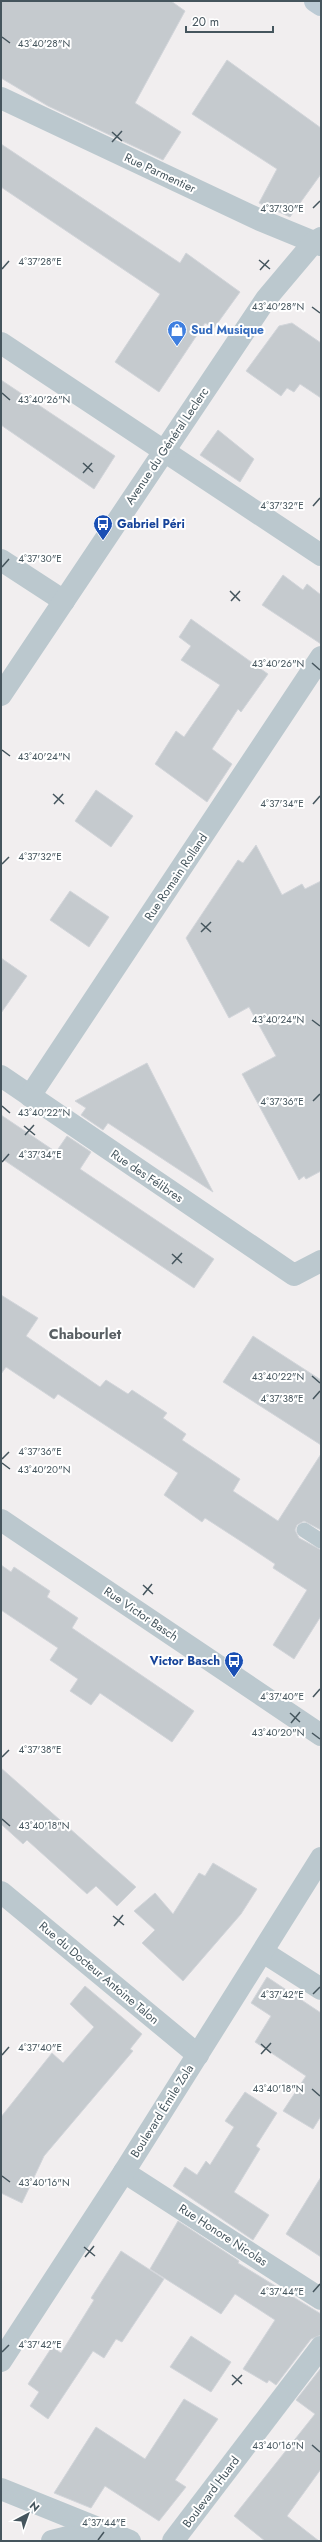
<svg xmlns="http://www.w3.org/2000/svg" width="322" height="2542" font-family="Jost,sans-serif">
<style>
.building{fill:#c5cace;stroke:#d2d5da}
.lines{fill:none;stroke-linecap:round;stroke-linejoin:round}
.lane{stroke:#bbc8ce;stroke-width:15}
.street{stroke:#bbc8ce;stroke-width:22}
.secondary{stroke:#bbcad4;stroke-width:22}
.ticks{fill:none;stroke:#45555d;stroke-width:1.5}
.labels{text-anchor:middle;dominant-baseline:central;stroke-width:4;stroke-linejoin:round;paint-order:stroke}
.street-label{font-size:12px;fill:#45555d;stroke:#fff}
.shop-label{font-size:12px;font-weight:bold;fill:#366cbe;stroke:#fff;text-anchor:start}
.transit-label{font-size:12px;font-weight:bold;fill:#164399;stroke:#fff;text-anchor:start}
.quarter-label{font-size:14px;font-weight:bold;fill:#5a6064;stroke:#fff}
.ticks-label{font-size:10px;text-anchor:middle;fill:#45555d;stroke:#fff;stroke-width:4;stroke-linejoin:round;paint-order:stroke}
</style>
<rect width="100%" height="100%" fill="#f1eeef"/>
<g class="building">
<polygon points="1,1 171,1 185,11 135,103 181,132 163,160 48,106 1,78"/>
<polygon points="227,60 321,128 321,174 290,217 259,203 277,169 192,114"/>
<polygon points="1,144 180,263 186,253 240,292 214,328 205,323 159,392 115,362 160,294 1,187"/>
<polygon points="292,323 321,343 321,398 300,384 294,392 287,388 281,396 246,371 279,326"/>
<polygon points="1,380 115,456 94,489 1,425"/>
<polygon points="218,430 254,459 240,482 200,455"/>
<polygon points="283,575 303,590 307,584 321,595 321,644 262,605"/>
<polygon points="191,619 268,674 241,712 238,709 212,749 232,764 207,802 155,764 176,731 184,737 220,685 181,660 191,646 179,637"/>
<polygon points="96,790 133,816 111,847 75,821"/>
<polygon points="256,845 282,895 302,884 305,889 321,881 321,1171 306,1179 304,1176 299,1180 242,1074 276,1056 249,1007 229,1018 186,938 238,860 243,863"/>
<polygon points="70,891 109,917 89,947 50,920"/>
<polygon points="1,958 27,976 1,1013"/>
<polygon points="147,1063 182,1132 213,1192 108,1123 103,1130 81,1115 86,1108 75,1101"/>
<polygon points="1,1115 56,1152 67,1136 91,1152 80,1169 214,1259 194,1288 1,1158"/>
<polygon points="1,1295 38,1318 26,1336 100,1387 106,1380 128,1394 132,1390 167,1413 163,1418 186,1434 182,1440 240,1479 233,1491 278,1521 321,1454 321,1530 304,1521 297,1525 295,1530 299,1538 321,1550 321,1616 294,1659 273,1645 307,1590 273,1568 275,1564 242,1542 205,1518 202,1522 164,1495 178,1473 58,1394 54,1399 6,1367 1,1374"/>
<polygon points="253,1336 321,1380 321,1445 223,1382"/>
<polygon points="1,1565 11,1572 14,1567 50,1591 47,1597 78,1618 72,1628 194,1711 172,1742 100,1693 91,1705 70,1691 78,1679 50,1660 58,1648 1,1610"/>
<polygon points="1,1768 136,1887 117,1906 96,1886 87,1894 27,1840 23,1844 1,1824"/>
<polygon points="213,1863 257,1889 241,1914 183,1981 142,1943 155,1930 134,1911 155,1893 173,1914 199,1873 205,1876"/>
<polygon points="267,1977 321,2013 321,2116 313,2129 283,2111 306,2076 255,2042 271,2016 251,2003"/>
<polygon points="85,1986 142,2034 130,2049 133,2051 44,2156 22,2203 1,2193 1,2117 52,2053 63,2063 94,2027 70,2004"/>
<polygon points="245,2092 277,2113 256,2146 260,2149 234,2192 269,2215 253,2240 173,2186 185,2167 197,2175 206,2161 210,2165 234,2127 225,2121"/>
<polygon points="321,2177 321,2257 286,2234"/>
<polygon points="178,2221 239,2261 238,2263 321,2314 321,2335 311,2339 276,2385 269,2380 267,2383 243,2369 275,2320 235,2294 221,2314 150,2269"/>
<polygon points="121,2251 164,2279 122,2342 116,2339 104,2358 93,2351 48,2419 30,2406 39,2392 28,2384 52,2347 61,2353 94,2300 91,2298"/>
<polygon points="191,2336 231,2362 211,2392 170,2367"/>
<polygon points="321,2368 321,2469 287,2516 319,2541 265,2541 234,2516 315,2414 296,2400"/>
<polygon points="184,2399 218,2419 175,2480 186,2487 159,2521 105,2486 91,2508 54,2493 96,2427 145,2459"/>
</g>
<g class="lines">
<polyline class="lane" points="304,1530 321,1541"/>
<g class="street">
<polyline points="1,98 260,220 321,245"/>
<polyline points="1,343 321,555"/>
<polyline points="1,560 64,601"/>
<polyline points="1,695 266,299 314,242 321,238"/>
<polyline points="1,1076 294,1275 321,1261"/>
<polyline points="30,1096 321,657"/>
<polyline points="1,1520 321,1735"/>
<polyline points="1,1892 198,2055"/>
<polyline points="263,1952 321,1989"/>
<polyline points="124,2172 321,2299"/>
<polyline points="1,2361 124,2172 321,1858"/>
<polyline points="1,2489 130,2541"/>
<polyline points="52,2541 68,2537 100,2541"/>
<polyline points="173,2541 321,2347"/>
</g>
<polyline class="secondary" points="315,1 321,5"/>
</g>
<path class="ticks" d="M2,37l8,6M112,132l10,9M112,142l10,-11M313,208l7,-7M259,260l11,9M2,269l7,-8M260,270l9,-10M312,307l8,6M2,393l8,7M83,463l10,9M83,473l9,-10M313,506l7,-8M2,567l7,-8M230,591l10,10M231,601l9,-10M312,663l8,7M2,750l8,6M53,794l11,10M54,804l9,-10M313,804l7,-8M2,864l7,-7M201,923l10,9M201,932l10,-10M312,1020l8,6M313,1101l7,-7M2,1106l8,7M24,1126l11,9M25,1135l9,-10M2,1162l7,-8M172,1254l10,9M172,1264l10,-11M312,1376l8,7M313,1399l7,-8M2,1459l7,-7M2,1463l8,6M143,1585l10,9M143,1595l9,-11M313,1697l7,-8M290,1713l10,9M291,1723l9,-11M312,1733l8,6M2,1757l7,-7M2,1819l8,7M113,1916l11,9M114,1926l9,-11M313,1994l7,-7M261,2044l10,9M261,2054l10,-11M2,2055l7,-8M312,2089l8,7M2,2176l8,6M84,2247l11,9M85,2257l9,-11M313,2292l7,-8M2,2352l7,-7M232,2375l10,9M232,2385l10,-10M312,2445l8,7M98,2540l6,-8"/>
<defs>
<g id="shop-pin" transform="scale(1)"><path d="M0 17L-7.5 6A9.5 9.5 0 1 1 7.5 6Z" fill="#3f7fe0" stroke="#fff"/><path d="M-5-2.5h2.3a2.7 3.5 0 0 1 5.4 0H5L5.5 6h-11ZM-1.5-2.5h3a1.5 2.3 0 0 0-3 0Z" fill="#fff"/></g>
<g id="bus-pin" transform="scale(1)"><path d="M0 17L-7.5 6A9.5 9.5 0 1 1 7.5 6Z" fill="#1a4fb4" stroke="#fff"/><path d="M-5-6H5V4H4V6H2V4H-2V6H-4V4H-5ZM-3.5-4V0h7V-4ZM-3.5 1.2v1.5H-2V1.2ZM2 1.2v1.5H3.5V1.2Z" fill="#fff"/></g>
</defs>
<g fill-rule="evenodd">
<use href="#shop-pin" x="177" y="330"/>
<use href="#bus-pin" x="103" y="524"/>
<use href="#bus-pin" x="234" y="1661"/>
</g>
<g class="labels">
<g class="street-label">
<text transform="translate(160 173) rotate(25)">Rue Parmentier</text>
<text transform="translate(167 446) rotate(-56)">Avenue du Général Leclerc</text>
<text transform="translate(176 877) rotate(-56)">Rue Romain Rolland</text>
<text transform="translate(147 1176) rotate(34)">Rue des Félibres</text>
<text transform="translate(141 1614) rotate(34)">Rue Victor Basch</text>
<text transform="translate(99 1973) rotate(40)">Rue du Docteur Antoine Talon</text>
<text transform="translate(162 2111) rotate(-58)">Boulevard Émile Zola</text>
<text transform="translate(223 2235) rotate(33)">Rue Honore Nicolas</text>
<text transform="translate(211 2492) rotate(-53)">Boulevard Huard</text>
</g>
<g class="shop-label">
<text x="191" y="330">Sud Musique</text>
</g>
<g class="transit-label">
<text x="117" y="524">Gabriel Péri</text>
<text x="220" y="1661" text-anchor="end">Victor Basch</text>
</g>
<g class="quarter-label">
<text x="85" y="1334">Chabourlet</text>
</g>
</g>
<g class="ticks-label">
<text x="44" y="47">43°40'28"N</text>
<text x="282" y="212">4°37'30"E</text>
<text x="40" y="265">4°37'28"E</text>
<text x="278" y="310">43°40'28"N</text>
<text x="44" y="403">43°40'26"N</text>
<text x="282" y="509">4°37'32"E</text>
<text x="40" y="562">4°37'30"E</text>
<text x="278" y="667">43°40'26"N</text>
<text x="44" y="760">43°40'24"N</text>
<text x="282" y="807">4°37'34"E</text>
<text x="40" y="860">4°37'32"E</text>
<text x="278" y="1023">43°40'24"N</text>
<text x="282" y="1105">4°37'36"E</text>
<text x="44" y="1116">43°40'22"N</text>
<text x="40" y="1158">4°37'34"E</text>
<text x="278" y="1380">43°40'22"N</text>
<text x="282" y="1402">4°37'38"E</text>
<text x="40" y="1455">4°37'36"E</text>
<text x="44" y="1473">43°40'20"N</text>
<text x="282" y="1700">4°37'40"E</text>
<text x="278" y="1736">43°40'20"N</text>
<text x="40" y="1753">4°37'38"E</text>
<text x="44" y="1829">43°40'18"N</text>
<text x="282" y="1998">4°37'42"E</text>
<text x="40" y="2051">4°37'40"E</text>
<text x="278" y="2092">43°40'18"N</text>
<text x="44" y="2186">43°40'16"N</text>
<text x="282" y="2295">4°37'44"E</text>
<text x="40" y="2348">4°37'42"E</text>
<text x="278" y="2449">43°40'16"N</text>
<text x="104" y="2526">4°37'44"E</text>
</g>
<rect width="322" height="2542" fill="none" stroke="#45555d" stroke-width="4"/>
<g transform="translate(28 2514) rotate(41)" stroke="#ffffff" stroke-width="3" paint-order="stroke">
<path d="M0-3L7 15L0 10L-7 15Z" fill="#45555d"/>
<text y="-6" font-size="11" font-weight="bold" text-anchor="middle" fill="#45555d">N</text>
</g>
<path d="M186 26v6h87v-6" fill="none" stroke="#45555d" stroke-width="2"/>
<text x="192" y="26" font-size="12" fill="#45555d" stroke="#ffffff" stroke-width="3" paint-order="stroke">20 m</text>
</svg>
